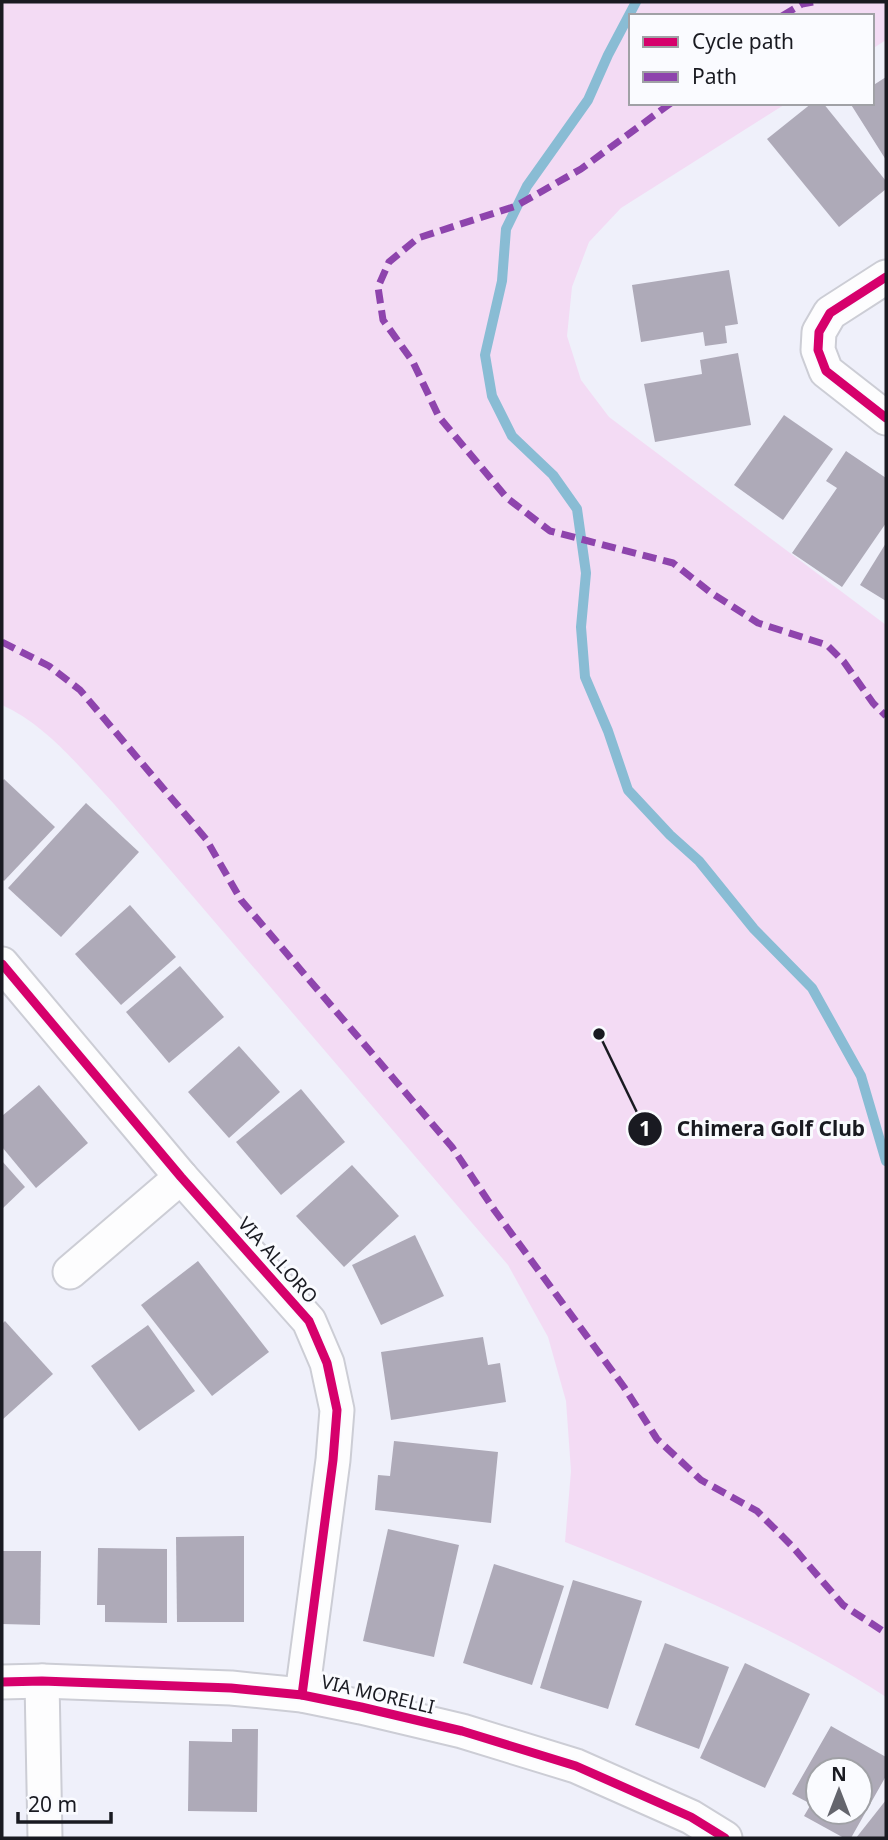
<svg xmlns="http://www.w3.org/2000/svg" width="888" height="1840" font-family="'Noto Sans',sans-serif">
<style>
.green{fill:#f3dbf4}
.lines{fill:none;stroke-linecap:round;stroke-linejoin:round}
.stream{stroke:#89bcd4;stroke-width:10}
.building{fill:#aeaab8;fill-rule:evenodd}
.street-casing{stroke:#cccdd5;stroke-width:37}
.street{stroke:#fdfdfe;stroke-width:33}
.quiet{stroke:#8e44ad;stroke-width:7;stroke-dasharray:14 7;stroke-linecap:butt}
.cycleway-casing{stroke:#fafbff;stroke-width:13}
.cycleway{stroke:#d6006c;stroke-width:9}
.labels{text-anchor:middle;dominant-baseline:central;stroke-width:6;stroke-linejoin:round;paint-order:stroke}
.street-label{font-size:19px;fill:#191a21;stroke:#fafbff}
.leader{fill:none;stroke:#191a21;stroke-width:2.5}
.callout-dot{fill:#191a21;stroke:#fafbff;stroke-width:2.5}
.mark-label{font-size:21px;text-anchor:middle;font-weight:bold;fill:#fff}
.callout-label{font-size:21px;text-anchor:middle;font-weight:bold;fill:#191a21;stroke:#fafbff;stroke-width:6;stroke-linejoin:round;paint-order:stroke}
</style>
<rect width="100%" height="100%" fill="#eff0fa"/>
<path class="green" d="M2,2h884v38l-14,9v-33h-241v87h156l-166,105 -32,34 -17,45 -5,49 14,44 28,37 277,208v1072c-101,-65 -210,-111 -321,-155l6,-71 -5,-70 -18,-64 -40,-72 -394,-461c-33,-35 -67,-79 -112,-99z"/>
<g class="lines">
<polyline class="stream" points="636,2 608,55 588,100 527,186 506,229 502,281 485,355 492,396 512,436 553,475 577,509 586,573 581,627 585,677 608,731 628,790 670,835 699,861 754,929 812,988 861,1076 886,1161"/>
</g>
<g class="building">
<polygon points="886,77 886,160 850,103 872,103 872,86"/>
<polygon points="812,103 823,103 886,181 886,189 839,227 767,139"/>
<polygon points="729,270 738,324 725,326 727,343 705,346 703,332 641,342 632,285"/>
<polygon points="738,353 751,425 655,442 644,384 702,374 700,360"/>
<polygon points="784,415 833,449 783,520 734,485"/>
<polygon points="846,451 886,478 886,523 842,587 792,553 837,488 826,481"/>
<polygon points="886,543 886,601 860,585"/>
<polygon points="4,779 55,827 4,881 2,879 2,782"/>
<polygon points="86,803 139,852 61,937 8,888"/>
<polygon points="130,905 176,957 121,1005 75,954"/>
<polygon points="180,966 224,1017 169,1063 126,1012"/>
<polygon points="239,1046 280,1092 229,1138 188,1092"/>
<polygon points="39,1085 88,1143 36,1188 2,1147 2,1116"/>
<polygon points="301,1089 345,1142 281,1195 236,1142"/>
<polygon points="2,1161 25,1187 2,1209"/>
<polygon points="352,1165 399,1216 344,1267 296,1216"/>
<polygon points="415,1235 444,1296 381,1325 352,1265"/>
<polygon points="198,1261 269,1352 212,1396 141,1305"/>
<polygon points="5,1321 53,1374 2,1420 2,1324"/>
<polygon points="148,1325 195,1391 139,1431 91,1366"/>
<polygon points="483,1337 488,1365 500,1363 506,1402 391,1420 381,1352"/>
<polygon points="394,1441 498,1452 491,1523 375,1510 378,1475 390,1476"/>
<polygon points="388,1529 459,1545 434,1657 363,1641"/>
<polygon points="244,1536 244,1622 177,1622 176,1537"/>
<polygon points="98,1548 167,1549 167,1623 105,1622 105,1605 97,1605"/>
<polygon points="2,1551 41,1551 40,1625 2,1624"/>
<polygon points="494,1564 564,1586 532,1685 463,1663"/>
<polygon points="573,1580 642,1601 608,1709 540,1688"/>
<polygon points="665,1643 729,1667 699,1749 635,1725"/>
<polygon points="745,1663 810,1694 765,1788 700,1758"/>
<path d="M831,1726l55,31v19l-35,62h-7l-40,-22 7,-12 -19,-10zM818,1770h42v42h-42z"/>
<polygon points="232,1729 258,1729 257,1812 188,1811 189,1741 232,1742"/>
<polygon points="886,1800 886,1838 856,1838"/>
</g>
<g class="lines">
<g class="street-casing">
<g id="street">
<polyline points="886,277 830,313 819,332 818,350 826,371 886,418"/>
<polyline points="2,964 181,1177 309,1321 327,1363 337,1410 333,1460 302,1695"/>
<polyline points="70,1272 181,1177"/>
<polyline points="42,1681 45,1838"/>
<polyline points="2,1682 42,1681 231,1688 302,1695 361,1707 462,1731 576,1766 691,1817 725,1838"/>
</g>
</g>
<use href="#street" class="street"/>
<g class="quiet">
<polyline points="782,16 802,4 813,2"/>
<polyline points="671,103 581,169 516,206 418,238 389,262 378,287 383,320 413,362 439,417 507,498 550,531 673,563 710,592 758,623 827,645 844,662 873,703 886,716"/>
<polyline points="2,642 49,666 80,690 206,839 241,900 452,1147 495,1211 624,1387 657,1439 701,1480 757,1511 792,1546 843,1605 886,1633"/>
</g>
<g class="cycleway-casing">
<g id="cycleway">
<polyline points="886,277 830,313 819,332 818,350 826,371 886,418"/>
<polyline points="2,964 181,1177 309,1321 327,1363 337,1410 333,1460 302,1695"/>
<polyline points="2,1682 42,1681 231,1688 302,1695 361,1707 462,1731 576,1766 691,1817 725,1838"/>
</g>
</g>
<use href="#cycleway" class="cycleway"/>
</g>
<g class="labels">
<g class="street-label">
<text transform="translate(278 1260) rotate(48)">VIA ALLORO</text>
<text transform="translate(378 1694) rotate(13)">VIA MORELLI</text>
</g>
</g>
<path class="leader" d="M599 1034L645 1129"/>
<g class="callout-dot">
<circle cx="599" cy="1034" r="7"/>
<circle cx="645" cy="1129" r="18"/>
</g>
<g class="mark-label">
<text x="645" y="1136">1</text>
</g>
<g class="callout-label">
<text x="771" y="1136">Chimera Golf Club</text>
</g>
<rect width="888" height="1840" fill="none" stroke="#191a21" stroke-width="7"/>
<rect x="629" y="14" width="245" height="91" fill="#fafbff" stroke="#a0a1a6" stroke-width="2"/>
<rect x="643" y="37" width="35" height="10" fill="#d6006c" stroke="#a0a1a6" stroke-width="2"/>
<text x="692" y="49" font-size="21" fill="#191a21">Cycle path</text>
<rect x="643" y="72" width="35" height="10" fill="#8e44ad" stroke="#a0a1a6" stroke-width="2"/>
<text x="692" y="84" font-size="21" fill="#191a21">Path</text>
<g transform="translate(839 1791)"><circle r="33" fill="#fafbff" stroke="#a0a1a6" stroke-width="2"/>
<path d="M0-5L12 26L0 18L-12 26Z" fill="#64656d"/>
<text y="-10" font-size="19" font-weight="bold" text-anchor="middle" fill="#191a21">N</text>
</g>
<path d="M18 1812v10h93v-10" fill="none" stroke="#191a21" stroke-width="3.5"/>
<text x="28" y="1812" font-size="21" fill="#191a21" stroke="#fafbff" stroke-width="5" paint-order="stroke">20 m</text>
</svg>
